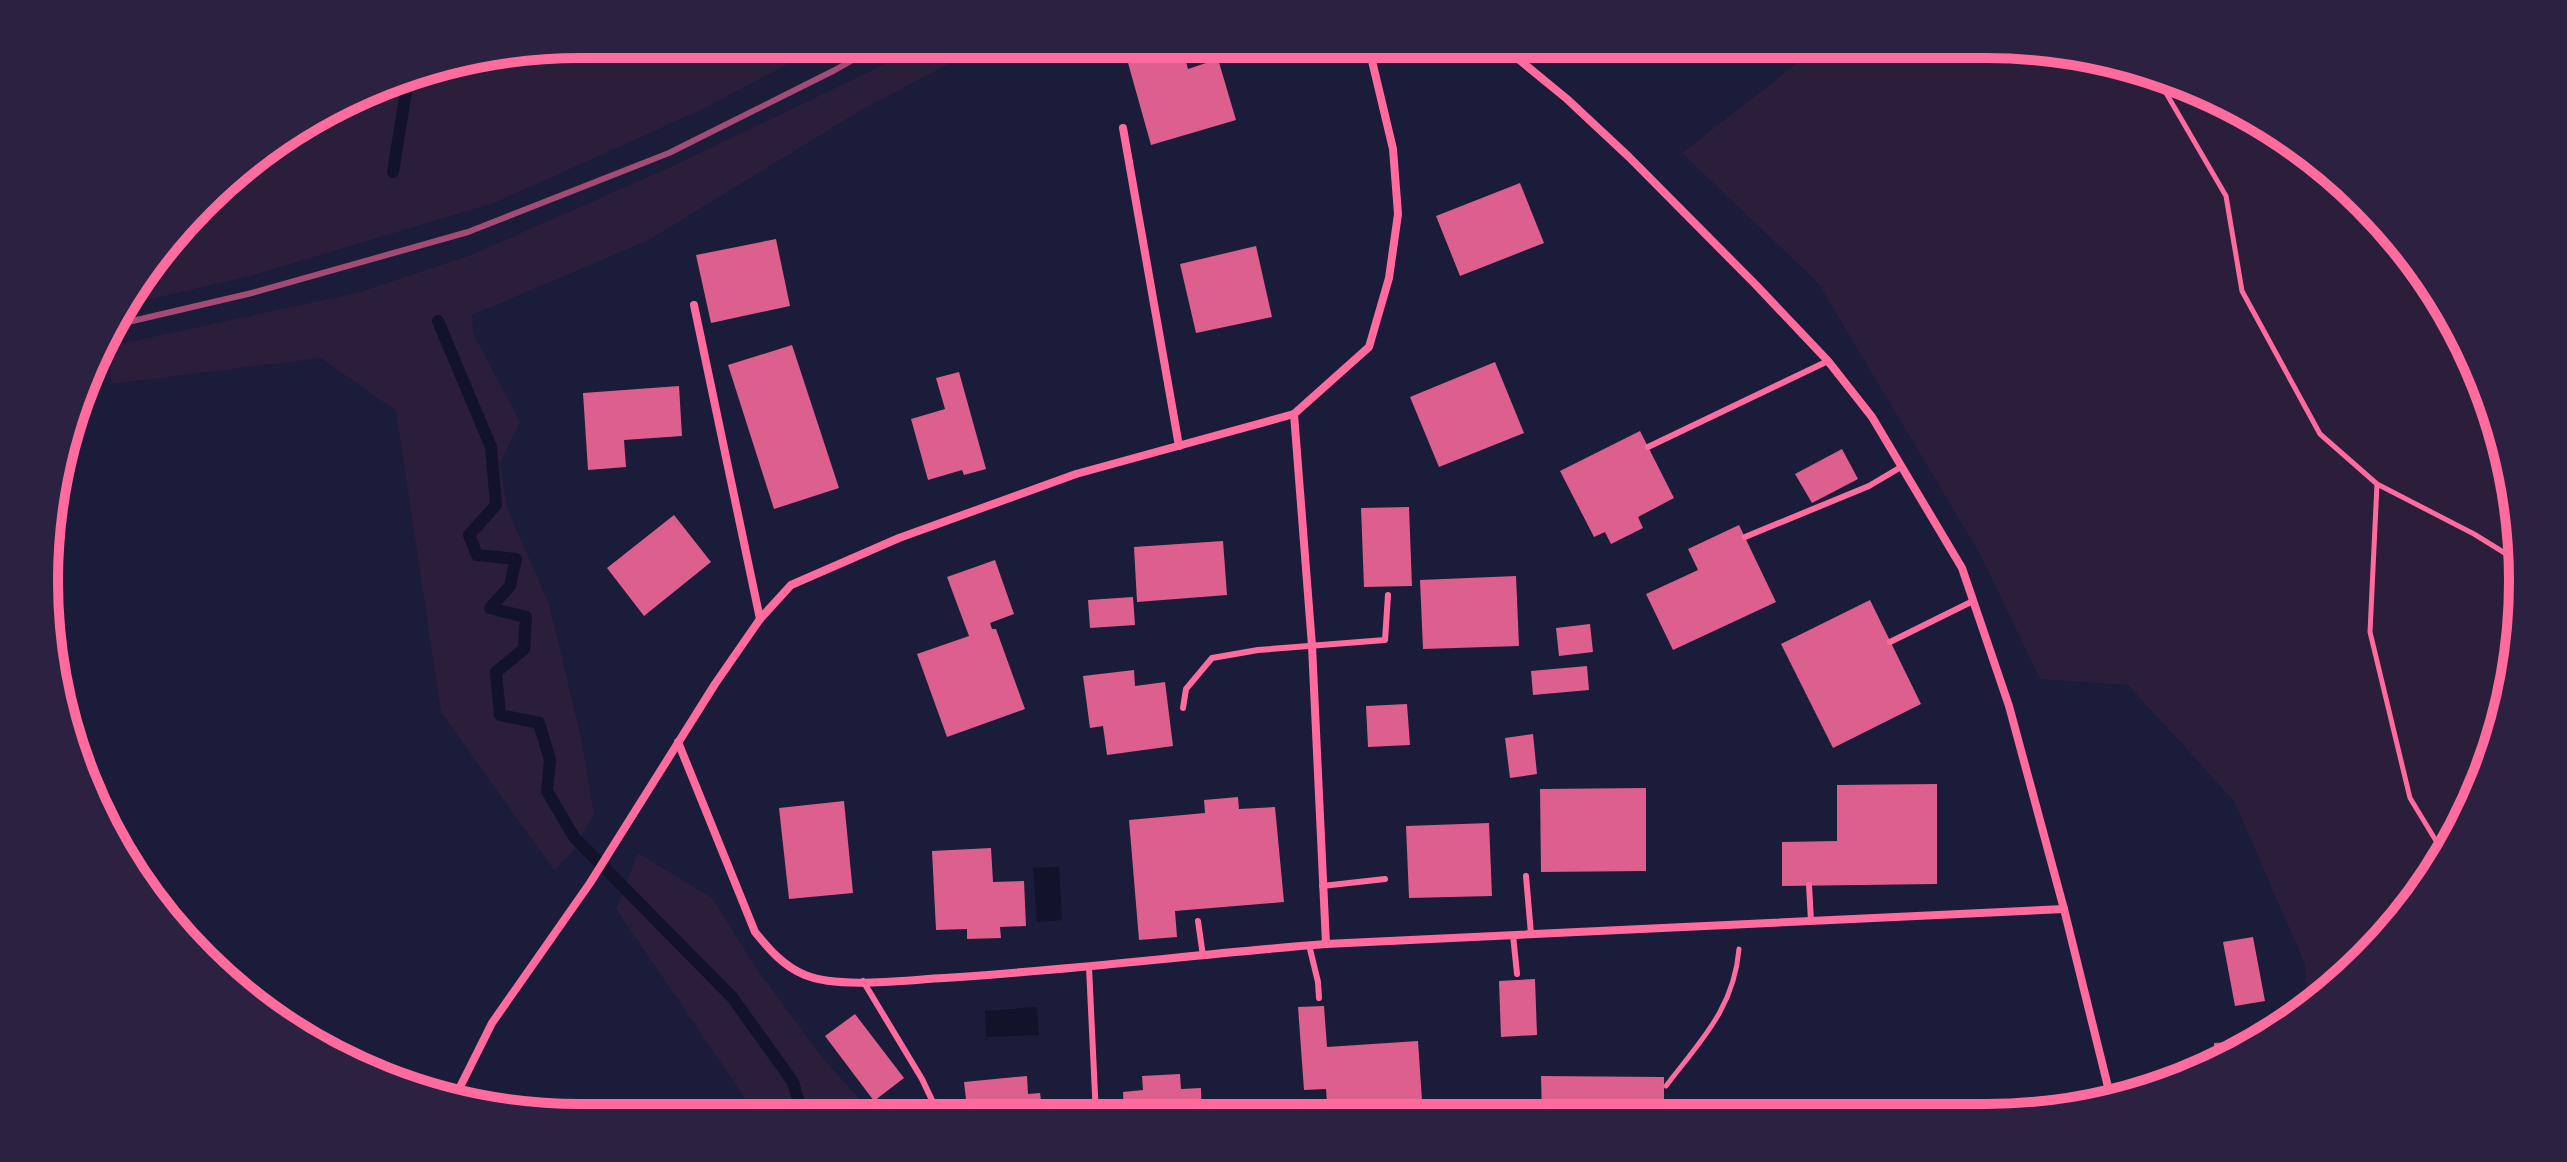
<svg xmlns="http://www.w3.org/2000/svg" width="2567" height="1162" font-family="Karla,sans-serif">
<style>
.green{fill:#2a1e3b}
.water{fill:#12122b}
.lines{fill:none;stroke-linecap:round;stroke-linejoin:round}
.stream{stroke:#12122b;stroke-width:12}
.building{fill:#dd5f8e}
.path{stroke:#ff6b9d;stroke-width:5}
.service{stroke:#ff6b9d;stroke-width:6}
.minor{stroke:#ff6b9d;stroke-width:8}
.rail{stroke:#a44b75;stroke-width:6}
.rim{fill:none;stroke:#ff6b9d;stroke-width:10}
</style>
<rect width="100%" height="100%" fill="#1b1b3a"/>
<g class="green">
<polygon points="581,44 826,44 701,110 494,203 250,276 121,306 227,177 313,116 408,73"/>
<polygon points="927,44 987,44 863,109 649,240 472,315 473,333 520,422 500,463 507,508 549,604 582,742 594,814 572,853 554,870 441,712 396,411 321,358 111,384 110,346 357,293 471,255 673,166"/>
<polygon points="1822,44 1986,44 2090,54 2191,85 2284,134 2365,201 2432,282 2482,375 2513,476 2523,581 2513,685 2482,786 2412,908 2313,1007 2306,1011 2305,964 2234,801 2128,685 2040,679 1980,554 1818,283 1682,153"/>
<polygon points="638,853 712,898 757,969 821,1056 876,1117 758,1117 616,909"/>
</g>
<g class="water">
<polygon points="1059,867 1062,920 1037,922 1033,868"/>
<polygon points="1037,1007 1039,1035 986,1037 985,1011"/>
</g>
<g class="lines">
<g class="stream">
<polyline points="393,172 409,73"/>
<polyline points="438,321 491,447 496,505 469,535 477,555 516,559 510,586 490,608 526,617 524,649 496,672 500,715 539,723 550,760 547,791 574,837 732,997 793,1082 803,1117"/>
</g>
</g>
<g class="building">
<polygon points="1181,44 1188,69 1218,59 1236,120 1151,145 1123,45"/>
<polygon points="1520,183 1544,243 1460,276 1436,216"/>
<polygon points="776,239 790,306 711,323 696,255"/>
<polygon points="1256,246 1272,317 1196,333 1180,264"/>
<polygon points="792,345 839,488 774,509 728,365"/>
<polygon points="1495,362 1524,433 1439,467 1410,397"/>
<polygon points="959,372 986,469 964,475 962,470 928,480 911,419 945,409 936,378"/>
<polygon points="679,386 682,436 624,440 626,467 588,470 583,393"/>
<polygon points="1640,431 1674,498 1638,517 1643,528 1611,544 1605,532 1594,537 1560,471"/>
<polygon points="1842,449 1858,479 1812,503 1795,474"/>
<polygon points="1409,507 1412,586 1364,587 1361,508"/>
<polygon points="674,515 711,562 644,616 607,568"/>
<polygon points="1739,525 1776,602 1673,650 1646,594 1698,570 1688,549"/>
<polygon points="1223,541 1227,595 1137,602 1134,547"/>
<polygon points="995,560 1014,614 990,623 992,629 996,629 1025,709 947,737 917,654 969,636 947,577"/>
<polygon points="1516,576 1519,646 1423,649 1420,580"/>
<polygon points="1133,597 1135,625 1090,628 1088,600"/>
<polygon points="1870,600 1921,704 1833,748 1781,644"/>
<polygon points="1590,624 1593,652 1559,656 1556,628"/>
<polygon points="1587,666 1589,690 1533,695 1531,671"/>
<polygon points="1134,670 1135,686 1165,682 1173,746 1107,755 1103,726 1090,728 1083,676"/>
<polygon points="1407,704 1410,745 1368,747 1366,706"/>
<polygon points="1533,734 1537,774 1510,778 1505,738"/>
<polygon points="1937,784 1937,884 1782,886 1782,842 1837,841 1837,785"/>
<polygon points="1646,788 1646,871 1541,872 1540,789"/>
<polygon points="1238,797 1239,809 1275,807 1284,902 1175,911 1177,937 1139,940 1129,820 1205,813 1204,800"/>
<polygon points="844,801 853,893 789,899 779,808"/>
<polygon points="1489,823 1492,896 1409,898 1406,826"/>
<polygon points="991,848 993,882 1024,881 1026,926 1000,927 1001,938 967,939 967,929 936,930 932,851"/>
<polygon points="2253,937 2265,1001 2235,1006 2223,942"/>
<polygon points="1535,979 1537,1035 1501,1037 1499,981"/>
<polygon points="1324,1006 1327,1047 1418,1041 1423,1115 1328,1116 1326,1089 1304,1090 1298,1007"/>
<polygon points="855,1014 904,1078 874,1101 825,1036"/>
<polygon points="2254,1041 2214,1064 2214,1043"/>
<polygon points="1180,1074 1181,1089 1201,1088 1202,1116 1124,1116 1123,1092 1143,1090 1142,1076"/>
<polygon points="1027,1076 1028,1094 1040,1093 1043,1117 968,1117 964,1082"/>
<polygon points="1541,1076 1664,1077 1664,1115 1542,1115"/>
</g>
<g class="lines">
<g class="path">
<polyline points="2155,74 2226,196 2242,291 2320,434 2377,484 2474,534 2521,563"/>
<polyline points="2377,484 2370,632 2410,798 2441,849 2442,856"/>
<path d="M1666,1086c34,-45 68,-77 73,-137"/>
</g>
<g class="service">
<polyline points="1648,447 1828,361"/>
<polyline points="1745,537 1869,486 1901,467"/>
<polyline points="1890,642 1973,601"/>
<polyline points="1183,708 1186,689 1212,658 1258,650 1385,640 1388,595"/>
<polyline points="1526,876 1531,934"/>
<polyline points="1809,885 1811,921"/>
<polyline points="1322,886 1385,879"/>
<polyline points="1198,921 1203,956"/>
<polyline points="1513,935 1517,974"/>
<polyline points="1309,945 1318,982 1319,998"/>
<polyline points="1089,967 1096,1116"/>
<polyline points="863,981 922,1079 940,1117"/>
</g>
<g class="minor">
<polyline points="1500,44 1567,99 1629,157 1755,284 1828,361 1872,417 1962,568 2009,706 2064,909 2111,1099"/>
<polyline points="1123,128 1179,446"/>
<polyline points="694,305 760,619"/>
<polyline points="1294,414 1312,646 1326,944 2064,909"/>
<path d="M678,742l77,190c14,17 28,34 50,43 35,14 101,5 139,3 128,-8 255,-24 382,-34"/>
<polyline points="453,1101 492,1023 590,883 715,684 760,619 791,585 899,538 1076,474 1294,414 1369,347 1389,278 1398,214 1393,149 1368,44"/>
</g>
<polyline class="rail" points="111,326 252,293 468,232 669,153 835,70 881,44"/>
</g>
<path d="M0 0H2567V1162H0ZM581 58H1986A523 523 0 0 1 2509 581V581A523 523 0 0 1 1986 1104H581A523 523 0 0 1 58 581V581A523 523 0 0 1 581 58Z" fill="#2d2142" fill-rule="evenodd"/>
<path class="rim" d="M581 58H1986A523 523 0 0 1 2509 581V581A523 523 0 0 1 1986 1104H581A523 523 0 0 1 58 581V581A523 523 0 0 1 581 58Z"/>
</svg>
